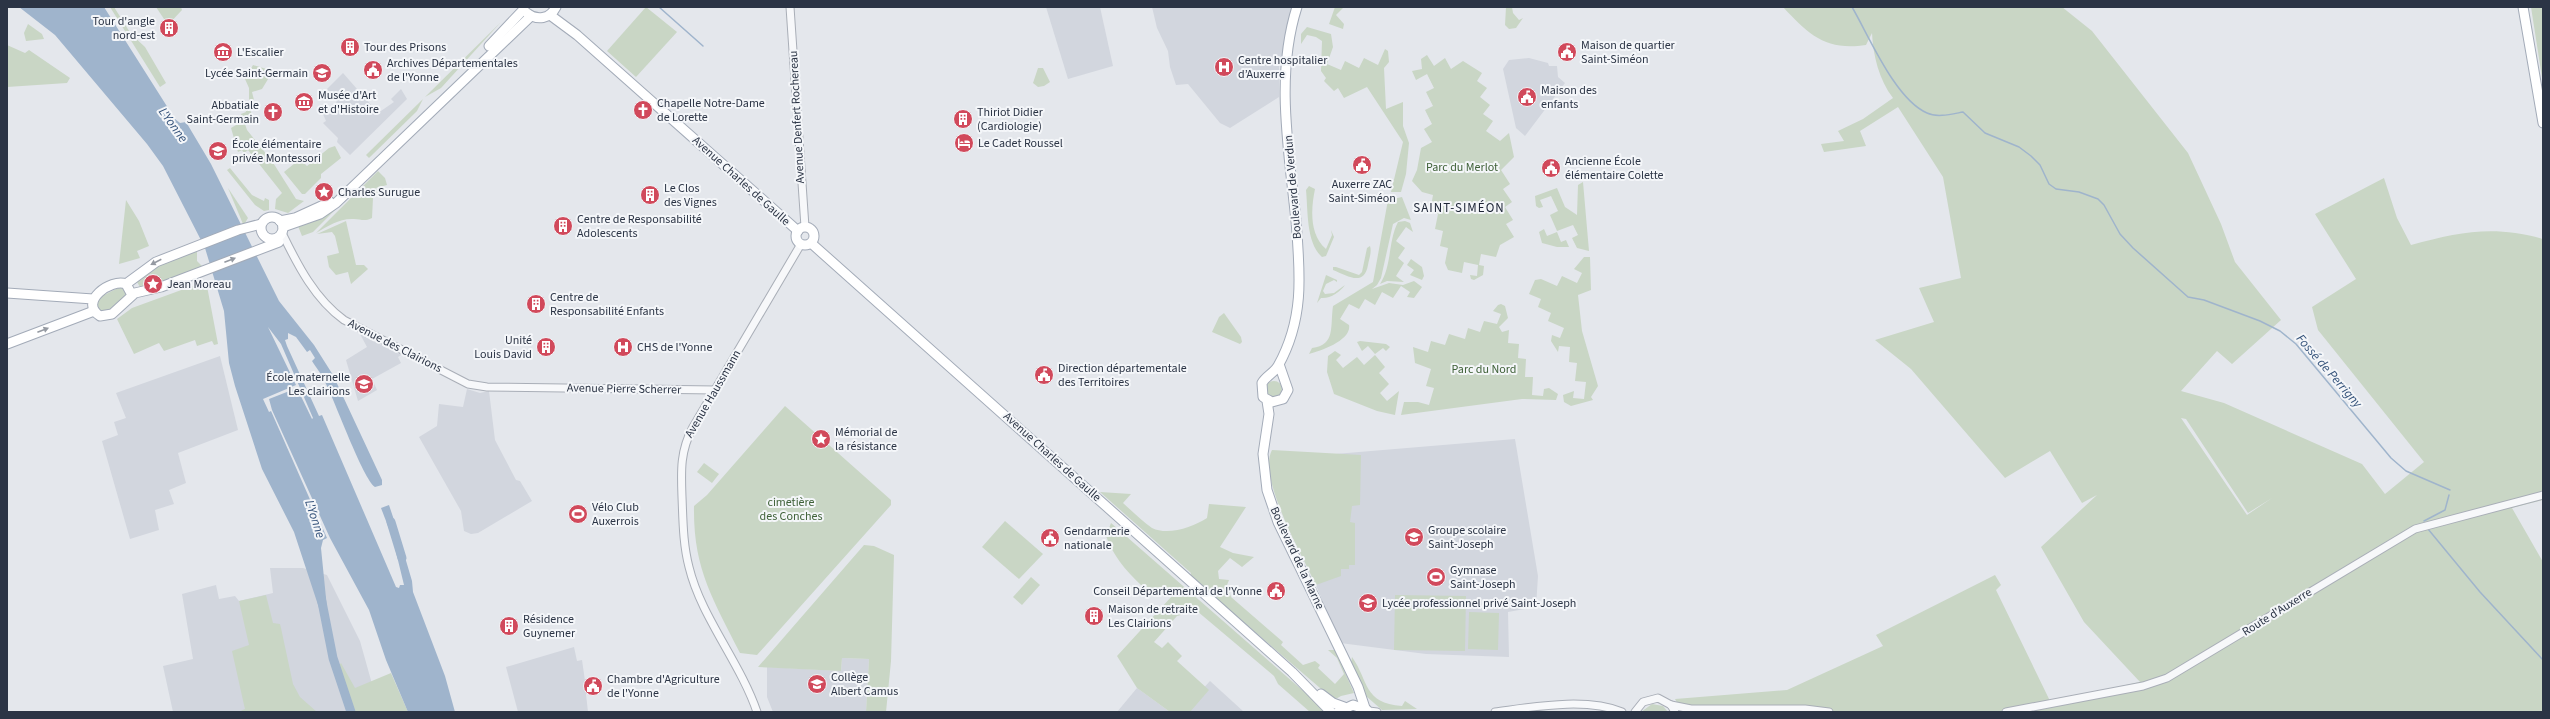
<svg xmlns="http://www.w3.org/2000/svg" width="2550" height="719" font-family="'Source Sans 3',sans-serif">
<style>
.built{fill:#d2d6de}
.green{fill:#c9d6c5;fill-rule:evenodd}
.water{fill:#9fb4cc}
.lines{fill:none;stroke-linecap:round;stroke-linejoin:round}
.stream{stroke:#9fb4cc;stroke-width:1.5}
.river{stroke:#9fb4cc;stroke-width:9}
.minor-casing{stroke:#a9aeb7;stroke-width:9}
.major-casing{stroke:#a3abb8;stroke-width:11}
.minor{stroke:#f7f8fa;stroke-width:7}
.major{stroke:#fff;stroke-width:9}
.oneway{fill:#959aa2}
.labels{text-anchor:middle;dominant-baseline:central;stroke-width:4;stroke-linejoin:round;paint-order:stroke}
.poi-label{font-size:12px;fill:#2b3445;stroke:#f4f6f9;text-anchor:start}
.street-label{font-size:12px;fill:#2b3445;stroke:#f4f6f9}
.park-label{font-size:12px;fill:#3f6138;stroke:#f4f6f9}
.water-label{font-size:13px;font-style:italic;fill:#34527a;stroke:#f4f6f9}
.neighbourhood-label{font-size:13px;letter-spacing:1px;fill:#1d2536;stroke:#f4f6f9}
</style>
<rect width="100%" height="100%" fill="#e4e7ec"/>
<g class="built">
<polygon points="1046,7 1100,7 1113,66 1068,79"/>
<polygon points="1152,7 1293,7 1279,67 1279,97 1230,128 1220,123 1188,84 1176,85 1170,67 1168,51 1157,28"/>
<polygon points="1529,58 1548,63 1549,66 1557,66 1558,77 1565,83 1525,136 1516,128 1503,69 1509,60"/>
<polygon points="343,73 378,113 394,102 391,99 401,89 407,99 350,155 337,142 338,138 323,123 326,121 323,114 337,102 327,89"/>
<polygon points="360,334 401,355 398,357 401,363 372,379 377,390 358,401 346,360 367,347"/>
<polygon points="220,356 238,430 178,453 186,483 169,490 174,504 155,510 159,530 130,539 102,441 118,435 114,422 126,418 116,393"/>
<polygon points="467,389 480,393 489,391 495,440 516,480 520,481 532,501 478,533 471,534 464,531 461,511 419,437 437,426 439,404 463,407"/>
<polygon points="1515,439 1538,576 1536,607 1508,612 1509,657 1426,654 1340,643 1286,513 1335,454"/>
<polygon points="270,568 303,568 327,575 360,641 374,691 375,712 173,712 163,666 193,659 182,594 216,585 219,599 235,596 239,601 273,593"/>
<polygon points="574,647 577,661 582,660 585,681 598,679 599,692 586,694 588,712 518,712 506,667"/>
<polygon points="842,658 869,659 866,712 773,712 767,697 767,667 841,671"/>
<polygon points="1210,681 1244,712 1182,712"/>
<polygon points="1137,688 1170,712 1117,712"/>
</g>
<g class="green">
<polygon points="110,7 114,7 131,34 145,47 166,83 160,87"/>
<polygon points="156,7 181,7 182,10 168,25"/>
<polygon points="646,7 677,32 636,77 607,51"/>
<polygon points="1335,7 1344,7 1336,15 1344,24 1343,29 1329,24"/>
<polygon points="1506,7 1512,7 1513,13 1519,20 1523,18 1516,28 1509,29 1505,25"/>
<path d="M1783,7h279l30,24 96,122 33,71 14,38 46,58 -49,44 -15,-13 -36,40 43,12 138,61 23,30 39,-32 -106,-132 -6,-23 44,-28 -41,-65 69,-36 13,40 14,27c49,-13 82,-20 132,-6v261l-31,8 31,54v150h-861l-7,-13 112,-9 96,-44 -7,-11 119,-60 6,10 -5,5 54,111 90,-19 -56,-60 -43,-75 56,-52 -15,8 -32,-52 -45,27 -94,-109 -36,-29 59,-18 -15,-34 42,-10 -18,-101 -45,-70 -38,24 6,15 -42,6 -3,-8 23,-3 -6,-10 25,-12 30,-21c-14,-18 -20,-43 -21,-65l-6,12c-40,6 -57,-10 -83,-38zM2181,418l5,1 62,94 24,-15 -25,17z"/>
<polygon points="2531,7 2543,7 2543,84"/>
<polygon points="501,22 441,88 425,97"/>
<polygon points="28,24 42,34 44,39 26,41 24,33"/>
<polygon points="1307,27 1331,34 1333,47 1327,64 1341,70 1345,61 1359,68 1364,58 1378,65 1385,49 1388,51 1389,62 1384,68 1386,109 1403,102 1403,126 1409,143 1406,174 1401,192 1391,192 1403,142 1367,87 1344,98 1338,88 1334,91 1324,81 1326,78 1321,71 1322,41 1316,37 1307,35 1301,44 1301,34"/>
<polygon points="7,45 25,53 29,50 70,78 67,83 7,87"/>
<polygon points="1427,55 1434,66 1445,58 1451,69 1463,61 1482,73 1477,81 1487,88 1480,97 1490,105 1483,114 1493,121 1486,131 1500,141 1509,133 1514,157 1501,170 1510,184 1503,189 1512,202 1505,207 1513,220 1506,224 1514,237 1500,245 1496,257 1481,254 1479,265 1484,266 1483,275 1474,280 1471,279 1470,275 1477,276 1478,265 1464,262 1462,273 1448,270 1445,263 1448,248 1440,246 1443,231 1435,229 1438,214 1430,212 1433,195 1422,192 1412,181 1417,170 1421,148 1432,142 1424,129 1432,124 1425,110 1433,106 1426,92 1434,88 1427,74 1416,80 1412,71 1422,69 1421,59"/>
<polygon points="253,65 273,71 262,89 252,92 254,100 249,107 252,115 245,124 247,130 272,161 296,199 304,201 288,213 275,209 276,199 282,193 248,150 244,153 242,150 238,152 231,128 236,125 235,122 245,124 241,114 246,112 245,108 249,105 249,88 245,79"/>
<polygon points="1038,68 1043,68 1050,82 1044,86 1038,87 1033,83"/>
<polygon points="423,99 417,111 369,158 366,155"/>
<polygon points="335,146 341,158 321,174 321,178 305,194 302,194 284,172 300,159 307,166 329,148"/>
<polygon points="230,168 252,195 264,201 265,198 269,200 269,210 264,211 255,205 227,170"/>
<path d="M378,171l7,7 2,7 -11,3 2,6 -5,4 -1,20c-8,4 -11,1 -18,1 -14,-1 -26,7 -38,14z"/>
<polygon points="1583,182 1589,251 1577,248 1572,238 1578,235 1573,225 1557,231 1550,215 1558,211 1551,196 1540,200 1543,207 1539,208 1536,206 1535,196 1557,188 1565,207 1577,215 1578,185"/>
<path d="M1309,186l6,3c-4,19 -6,46 11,60l6,-14 -1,-5 3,7 -8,19 -4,1c-16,-14 -14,-47 -16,-67z"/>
<polygon points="228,188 248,218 245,223 243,224"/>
<path d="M1402,197l9,23 -7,-2 -11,6 -12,54 -4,7 -5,4 17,-6 14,2 11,-4 8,6 -8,11 -7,-1 3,-5 -9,-6 -8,12 -11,-6 -7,13 -10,-6 -6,10 -10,-5 -9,15 9,6c3,15 -28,26 -40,29l3,-6c24,-3 18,-22 21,-42l40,-24 15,-82z"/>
<polygon points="126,200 139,221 149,246 137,251 140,258 119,264"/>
<polygon points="336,209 313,232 302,236 298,226"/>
<polygon points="346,221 356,265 364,265 368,269 351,284 348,272 336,275 329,267 327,256 339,253 335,236 332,232 317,234"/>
<path d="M1405,221l5,2 3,9 -7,-5 -10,14 9,7 -7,10 6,5 -8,13 8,6 -17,-1 -7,3c12,-18 8,-43 18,-62z"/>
<polygon points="1544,229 1547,236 1557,232 1561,242 1566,240 1569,247 1557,247 1542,243 1539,232"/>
<path d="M1370,246c2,6 -1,13 -2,19 -4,22 -20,11 -35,5v-3h3l23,8 3,-3 5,-24z"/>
<polygon points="197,250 197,261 204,268 167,281 140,287 137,282 153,268"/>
<polygon points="1584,257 1590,257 1591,290 1578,295 1582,331 1598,386 1591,397 1593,400 1571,406 1564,402 1563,395 1574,391 1573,398 1584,399 1586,382 1575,381 1577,363 1569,362 1570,347 1559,346 1558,352 1551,341 1552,335 1560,338 1564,328 1548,321 1551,313 1538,307 1541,299 1529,294 1535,280 1541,279 1557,286 1562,276 1577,283 1582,273 1574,269"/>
<polygon points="1411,259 1422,267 1424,276 1422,280 1410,275 1414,270 1407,265"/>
<path d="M1326,275l11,5v2l-3,-2 -8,4 -3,7 2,3 9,-1 11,-8c-5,7 -15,14 -24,13l-4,5z"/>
<polygon points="206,281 218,344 214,345 212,341 197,346 195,340 164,351 159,343 134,354 117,319 132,308"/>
<polygon points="120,287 124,289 127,295 109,310 101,311 97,306 100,297"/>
<polygon points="1501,304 1505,306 1508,318 1499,327 1502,332 1509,330 1508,343 1519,344 1518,358 1526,359 1525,377 1533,377 1532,395 1543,396 1544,389 1549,388 1558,394 1556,400 1522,399 1401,415 1404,402 1418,402 1429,405 1434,388 1426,386 1431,369 1415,363 1413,347 1428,352 1431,341 1445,345 1449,334 1465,339 1468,328 1480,332 1484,321 1497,324 1501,314 1493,311 1498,305"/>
<polygon points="1224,313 1241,337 1242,342 1240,344 1212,332 1219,317"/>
<polygon points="1360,341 1386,344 1390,347 1386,351 1383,348 1375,354 1368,346 1362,351 1357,342"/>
<polygon points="1335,351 1341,355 1336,360 1343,368 1357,357 1364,365 1375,355 1385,367 1379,373 1389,384 1380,393 1387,401 1399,391 1395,415 1377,411 1334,394 1327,372 1328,356"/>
<circle cx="1274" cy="389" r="8"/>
<path d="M785,406l106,94v5l-134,150 -17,-2c-27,-54 -47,-84 -46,-147l13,-11z"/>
<path d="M1272,450l89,5 -1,50 -8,1 -2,16 5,1v42h-6v4h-8v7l-25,9c-13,-28 -59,-108 -44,-135z"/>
<polygon points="704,463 719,474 712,483 697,472"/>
<path d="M1100,492l31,2 -8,9c9,8 19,18 29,25 16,8 41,-1 55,-10l2,-14 37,3 -26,40 13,6 21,4 -12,10 -12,-9 -12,13 1,8 10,1 -2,5 4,12 52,45 -2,3 22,20 12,-4 5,4 -2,3 17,16 9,-10 -7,-16 -9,-8h7l19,43 -13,3 -7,4 -144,-124 1,-3z"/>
<polygon points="1005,521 1043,554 1019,579 982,547"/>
<path d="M1111,523l214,187 -1,2h-14l-32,-28 -4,-8 -77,-65 -20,5 -23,26 8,6 6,-6 14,14 -5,5 32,29 -19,22h-20l-33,-24 -20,-32 55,-60 -9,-4 -12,2c-20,-18 -35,-32 -45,-58z"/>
<polygon points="864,545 874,546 894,555 891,661 886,712 866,712 869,659 842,658 841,671 758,667"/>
<polygon points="1031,577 1040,585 1022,605 1013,597"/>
<polygon points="266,595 273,623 280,624 281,628 293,684 300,697 317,712 238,712 245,709 244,705 232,651 249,645 239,601"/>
<polygon points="1395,595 1466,596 1465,651 1394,650"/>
<polygon points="1469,612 1499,613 1498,650 1468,649"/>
<path d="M1352,657c17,24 11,46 50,49l3,-5 12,8 -35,1 -16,-14 -15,-32z"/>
<polygon points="341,663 355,688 391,673 408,712 352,712 338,667"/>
<polygon points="1652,704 1663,706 1668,712 1641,712"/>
</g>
<g class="water">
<path d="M19,7h85l71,112 5,4 6,-1 25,42 68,137 35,44 19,30 49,105v5l-7,2c-12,-8 -40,-86 -50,-105 -3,-8 -9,-14 -13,-21l3,-3 -5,-8 -3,2 -11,-15 -8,-4v6l-3,1 2,6 32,70 3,-1 74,172 3,1 1,-3h4l-9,-37 7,-1 10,34 1,11 32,84 10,36h-47l-22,-52 -17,-50 -39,-72 -58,-128 -3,-11 28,-11 15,31 1,-1 -32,-74 -13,-17 28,58 -33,14 6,13 2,-1 56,127 -4,2 -2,8 6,60h-8l-25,-76 -32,-63 -27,-83 -6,-23 -5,-52 -19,-63 -42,-82 -16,-22 -92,-109z"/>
<polygon points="389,505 398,532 391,534 381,508"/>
</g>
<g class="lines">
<g class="stream">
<polyline points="659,7 703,46"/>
<path d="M1852,7c17,29 43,92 75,106 10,5 25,1 36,-1l22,21 34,14 12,9 9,9 9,19 7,5 23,3 19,7 6,6 16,29 13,14 55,49 16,3 56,21 20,10 16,13 95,114 15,13 44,19"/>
<polyline points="2424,521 2445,510 2449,495"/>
<polyline points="2428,529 2480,592 2543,660"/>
</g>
<g class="river">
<polyline points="391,522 402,558"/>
<polyline points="321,597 333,658 351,712"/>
</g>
<g class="minor-casing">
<g id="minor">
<polyline points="790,7 805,227"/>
<path d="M282,233c16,33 33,66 62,87l124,64 19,3 228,3"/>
<polyline points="1671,705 1691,709 1805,709 1829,712"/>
<polyline points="1369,711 1377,712"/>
<path d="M757,712c-17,-50 -56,-95 -68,-145 -6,-23 -6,-46 -7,-70 -1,-26 -2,-46 11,-70l108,-183"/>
<path d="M1495,712c38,-5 91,-15 127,0"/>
<polyline points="1635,712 1643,702 1658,698 1671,705 1675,712"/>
<polyline points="2006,712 2143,686 2167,678 2415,529 2543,495"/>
</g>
</g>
<g class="major-casing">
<g id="major">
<polyline points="2523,7 2543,123"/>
<path d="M527,13c10,8 23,6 29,-6"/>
<polyline points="550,15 577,35 798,231"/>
<polyline points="489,46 524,9"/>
<circle cx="272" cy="228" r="11"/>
<polyline points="280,221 295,218 330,202"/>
<polyline points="283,227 320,214 336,203 531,16"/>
<circle cx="805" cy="236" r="9"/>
<polyline points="811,243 1292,672 1331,712"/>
<polyline points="126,284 156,262 238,230 261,224"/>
<polyline points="7,293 93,299"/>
<path d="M132,295l-6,-11c-15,-6 -48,18 -26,32l12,-2 23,-21 26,-6 118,-45"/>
<polyline points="7,344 94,311"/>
<path d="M1279,364l9,26 -5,9 -11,3 -9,-5 -1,-14c4,-7 12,-10 16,-17 27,-48 22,-94 18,-145 -7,-71 -21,-145 1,-214"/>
<polyline points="1267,401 1269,414 1263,454 1267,490 1278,522 1358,687 1365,708"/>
<polyline points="1321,694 1333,703 1344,707"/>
<polyline points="1338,712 1353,705 1367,710"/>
</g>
</g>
<use href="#minor" class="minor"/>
<use href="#major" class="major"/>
</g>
<defs><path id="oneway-solid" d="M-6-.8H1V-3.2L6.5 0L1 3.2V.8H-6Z"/></defs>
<g class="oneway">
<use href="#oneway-solid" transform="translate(230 260) rotate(-21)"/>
<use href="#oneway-solid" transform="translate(156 262) rotate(153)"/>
<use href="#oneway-solid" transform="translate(43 330) rotate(-21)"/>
</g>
<defs>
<g id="building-disc" transform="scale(1)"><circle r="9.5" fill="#d1495b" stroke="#f4f6f9"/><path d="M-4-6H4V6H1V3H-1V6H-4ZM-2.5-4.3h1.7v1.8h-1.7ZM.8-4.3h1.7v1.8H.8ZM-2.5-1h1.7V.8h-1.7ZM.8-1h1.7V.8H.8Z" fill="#fff"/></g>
<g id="museum-disc" transform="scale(1)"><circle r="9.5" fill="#d1495b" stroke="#f4f6f9"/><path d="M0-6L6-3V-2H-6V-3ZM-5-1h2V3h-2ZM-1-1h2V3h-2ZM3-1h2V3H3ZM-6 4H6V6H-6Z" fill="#fff"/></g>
<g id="civic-disc" transform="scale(1)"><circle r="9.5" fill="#d1495b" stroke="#f4f6f9"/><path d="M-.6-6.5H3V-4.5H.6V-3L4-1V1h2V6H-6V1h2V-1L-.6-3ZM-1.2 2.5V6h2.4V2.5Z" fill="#fff"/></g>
<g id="hospital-disc" transform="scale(1)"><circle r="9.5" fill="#d1495b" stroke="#f4f6f9"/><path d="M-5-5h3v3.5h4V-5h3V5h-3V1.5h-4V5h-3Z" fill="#fff"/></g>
<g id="school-disc" transform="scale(1)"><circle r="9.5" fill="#d1495b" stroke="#f4f6f9"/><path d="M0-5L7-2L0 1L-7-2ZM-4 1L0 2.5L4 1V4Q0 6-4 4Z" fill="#fff"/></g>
<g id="church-disc" transform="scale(1)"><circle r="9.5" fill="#d1495b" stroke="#f4f6f9"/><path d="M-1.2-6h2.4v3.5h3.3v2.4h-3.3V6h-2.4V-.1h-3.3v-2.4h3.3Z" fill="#fff"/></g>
<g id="hotel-disc" transform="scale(1)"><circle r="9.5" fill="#d1495b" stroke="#f4f6f9"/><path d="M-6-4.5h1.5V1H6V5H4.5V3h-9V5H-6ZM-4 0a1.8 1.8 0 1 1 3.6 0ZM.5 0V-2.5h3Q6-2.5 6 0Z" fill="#fff"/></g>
<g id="sight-disc" transform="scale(1)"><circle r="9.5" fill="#d1495b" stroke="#f4f6f9"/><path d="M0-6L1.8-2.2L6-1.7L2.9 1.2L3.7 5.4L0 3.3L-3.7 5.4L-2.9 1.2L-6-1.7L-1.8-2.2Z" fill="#fff"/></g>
<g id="stadium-disc" transform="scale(1)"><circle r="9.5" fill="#d1495b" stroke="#f4f6f9"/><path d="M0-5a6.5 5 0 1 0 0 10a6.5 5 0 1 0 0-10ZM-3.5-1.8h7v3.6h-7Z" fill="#fff"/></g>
</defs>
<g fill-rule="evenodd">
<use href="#building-disc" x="169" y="28"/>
<use href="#building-disc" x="350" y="47"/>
<use href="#museum-disc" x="223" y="52"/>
<use href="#civic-disc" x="1567" y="52"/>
<use href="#hospital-disc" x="1224" y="67"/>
<use href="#civic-disc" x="373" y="70"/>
<use href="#school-disc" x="322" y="73"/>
<use href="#civic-disc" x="1527" y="97"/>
<use href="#museum-disc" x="304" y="102"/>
<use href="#church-disc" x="643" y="110"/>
<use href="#church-disc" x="273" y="112"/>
<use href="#building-disc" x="963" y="119"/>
<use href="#hotel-disc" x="964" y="143"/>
<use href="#school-disc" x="218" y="151"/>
<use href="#civic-disc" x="1362" y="165"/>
<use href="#civic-disc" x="1551" y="168"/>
<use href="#sight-disc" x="324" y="192"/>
<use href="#building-disc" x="650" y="195"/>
<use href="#building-disc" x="563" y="226"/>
<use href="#sight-disc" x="153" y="284"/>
<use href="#building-disc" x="536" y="304"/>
<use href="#building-disc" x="546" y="347"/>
<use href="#hospital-disc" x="623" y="347"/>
<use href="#civic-disc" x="1044" y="375"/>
<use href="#school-disc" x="364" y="384"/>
<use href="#sight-disc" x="821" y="439"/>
<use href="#stadium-disc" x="578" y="514"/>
<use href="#school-disc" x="1414" y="537"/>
<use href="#civic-disc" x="1050" y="538"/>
<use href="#stadium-disc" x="1436" y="577"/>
<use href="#civic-disc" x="1276" y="591"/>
<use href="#school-disc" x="1368" y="603"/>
<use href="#building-disc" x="1094" y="616"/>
<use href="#building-disc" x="509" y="626"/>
<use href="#school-disc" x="817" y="684"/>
<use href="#civic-disc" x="593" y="686"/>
</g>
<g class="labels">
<g class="poi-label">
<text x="155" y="21" text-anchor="end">Tour d'angle<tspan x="155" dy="14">nord-est</tspan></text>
<text x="1581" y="45">Maison de quartier<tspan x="1581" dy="14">Saint-Siméon</tspan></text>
<text x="364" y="47">Tour des Prisons</text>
<text x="237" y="52">L'Escalier</text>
<text x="1238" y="60">Centre hospitalier<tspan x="1238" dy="14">d’Auxerre</tspan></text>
<text x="387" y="63">Archives Départementales<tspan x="387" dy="14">de l'Yonne</tspan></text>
<text x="308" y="73" text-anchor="end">Lycée Saint-Germain</text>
<text x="1541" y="90">Maison des<tspan x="1541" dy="14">enfants</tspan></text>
<text x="318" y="95">Musée d'Art<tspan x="318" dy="14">et d'Histoire</tspan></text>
<text x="657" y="103">Chapelle Notre-Dame<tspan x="657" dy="14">de Lorette</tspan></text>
<text x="259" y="105" text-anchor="end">Abbatiale<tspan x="259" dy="14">Saint-Germain</tspan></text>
<text x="977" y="112">Thiriot Didier<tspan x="977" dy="14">(Cardiologie)</tspan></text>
<text x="978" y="143">Le Cadet Roussel</text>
<text x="232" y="144">École élémentaire<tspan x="232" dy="14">privée Montessori</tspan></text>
<text x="1565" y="161">Ancienne École<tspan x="1565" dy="14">élémentaire Colette</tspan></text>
<text x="1362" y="184" text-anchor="middle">Auxerre ZAC<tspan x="1362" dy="14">Saint-Siméon</tspan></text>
<text x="664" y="188">Le Clos<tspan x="664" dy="14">des Vignes</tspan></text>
<text x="338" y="192">Charles Surugue</text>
<text x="577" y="219">Centre de Responsabilité<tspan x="577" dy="14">Adolescents</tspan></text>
<text x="167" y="284">Jean Moreau</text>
<text x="550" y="297">Centre de<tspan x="550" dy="14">Responsabilité Enfants</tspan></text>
<text x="532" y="340" text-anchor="end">Unité<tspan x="532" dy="14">Louis David</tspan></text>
<text x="637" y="347">CHS de l'Yonne</text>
<text x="1058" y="368">Direction départementale<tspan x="1058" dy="14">des Territoires</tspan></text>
<text x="350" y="377" text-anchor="end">École maternelle<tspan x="350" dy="14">Les clairions</tspan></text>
<text x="835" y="432">Mémorial de<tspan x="835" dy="14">la résistance</tspan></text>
<text x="592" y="507">Vélo Club<tspan x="592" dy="14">Auxerrois</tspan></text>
<text x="1428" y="530">Groupe scolaire<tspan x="1428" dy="14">Saint-Joseph</tspan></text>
<text x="1064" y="531">Gendarmerie<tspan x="1064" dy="14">nationale</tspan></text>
<text x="1450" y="570">Gymnase<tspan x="1450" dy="14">Saint-Joseph</tspan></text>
<text x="1262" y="591" text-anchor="end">Conseil Départemental de l'Yonne</text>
<text x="1382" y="603">Lycée professionnel privé Saint-Joseph</text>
<text x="1108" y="609">Maison de retraite<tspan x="1108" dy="14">Les Clairions</tspan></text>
<text x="523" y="619">Résidence<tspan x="523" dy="14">Guynemer</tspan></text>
<text x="831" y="677">Collège<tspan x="831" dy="14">Albert Camus</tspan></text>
<text x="607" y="679">Chambre d'Agriculture<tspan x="607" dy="14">de l'Yonne</tspan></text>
</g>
<g class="street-label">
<text transform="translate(797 117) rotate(-93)">Avenue Denfert Rochereau</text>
<text transform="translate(741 181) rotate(42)">Avenue Charles de Gaulle</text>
<text transform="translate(1293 187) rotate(-95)">Boulevard de Verdun</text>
<text transform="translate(395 346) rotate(27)">Avenue des Clairions</text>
<text transform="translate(624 389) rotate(1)">Avenue Pierre Scherrer</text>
<text transform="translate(713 394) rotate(-60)">Avenue Haussmann</text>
<text transform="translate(1052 457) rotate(42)">Avenue Charles de Gaulle</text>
<text transform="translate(1297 558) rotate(65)">Boulevard de la Marne</text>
<text transform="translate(2277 612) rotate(-32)">Route d'Auxerre</text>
</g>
<g class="park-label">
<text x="1462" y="167">Parc du Merlot</text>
<text x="1484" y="369">Parc du Nord</text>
<text x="791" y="502">cimetière<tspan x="791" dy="14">des Conches</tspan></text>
</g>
<g class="water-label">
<text transform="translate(173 125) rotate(54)">L'Yonne</text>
<text transform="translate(2329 371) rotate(49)">Fossé de Perrigny</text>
<text transform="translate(315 519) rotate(72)">L'Yonne</text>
</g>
<g class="neighbourhood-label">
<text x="1459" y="208">SAINT-SIMÉON</text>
</g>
</g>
<rect width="2550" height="719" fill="none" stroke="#2b3445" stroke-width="16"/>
</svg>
